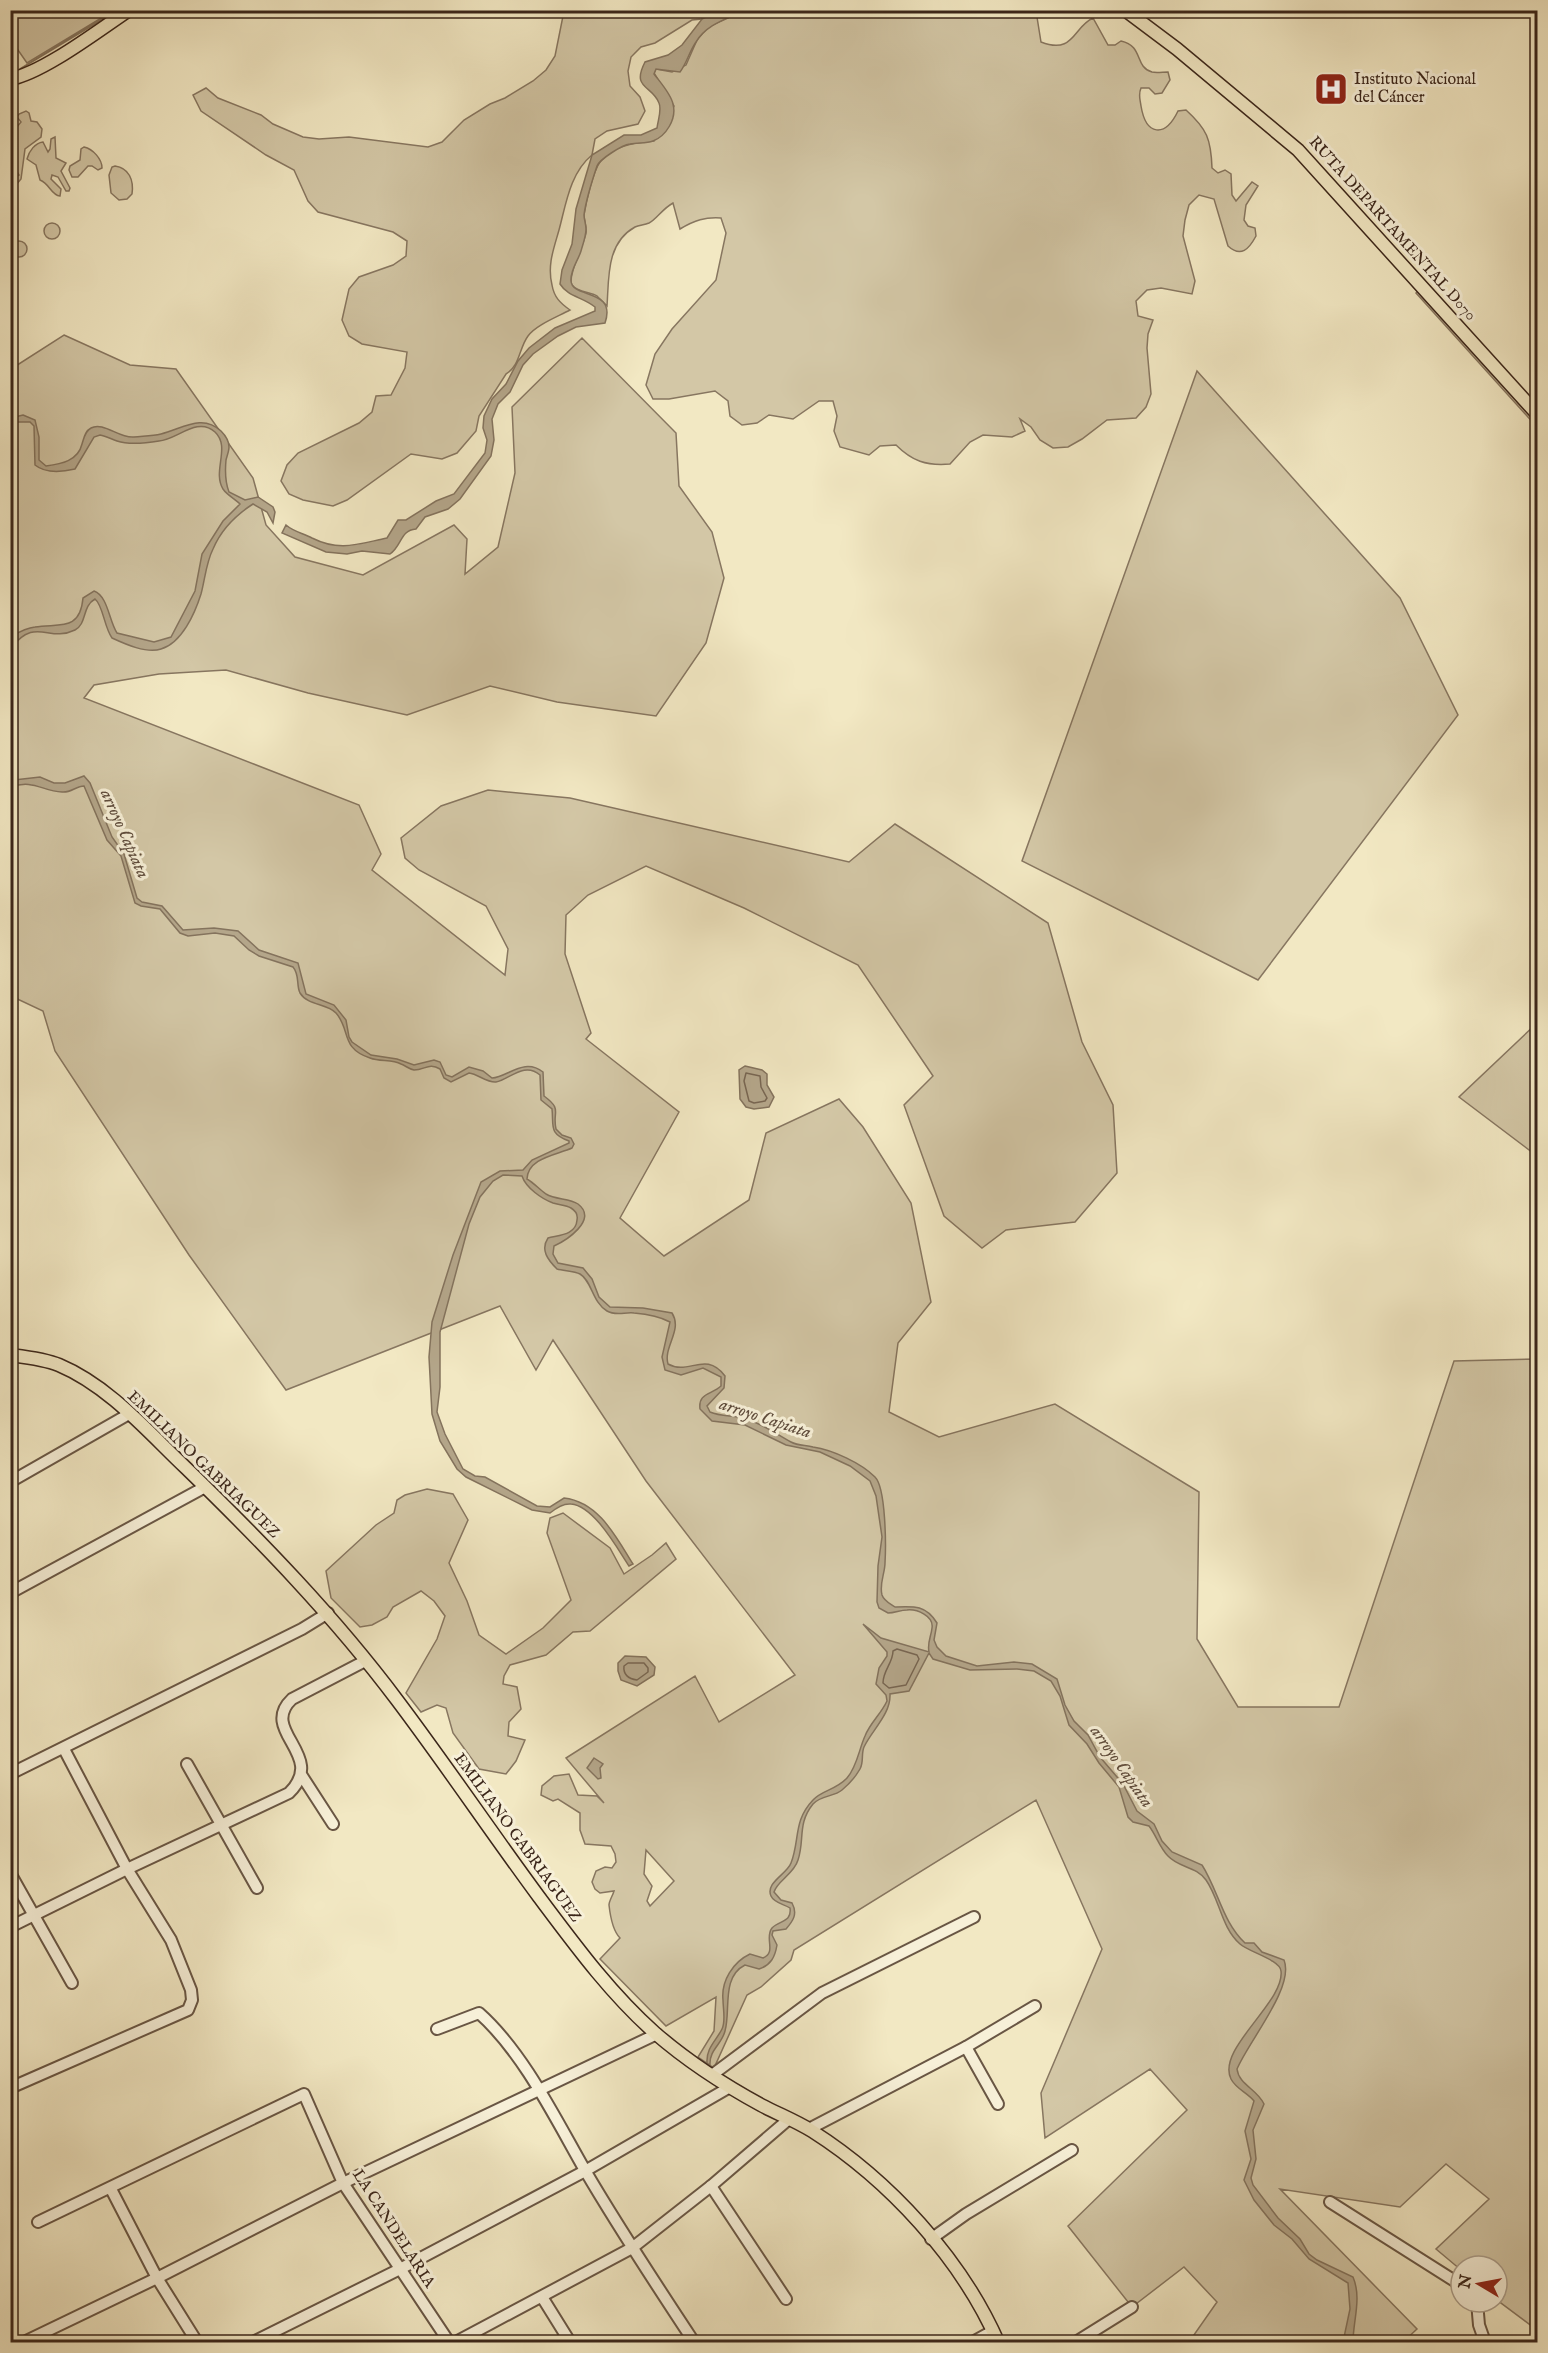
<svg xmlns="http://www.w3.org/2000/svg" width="1548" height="2353" font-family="'IM FELL English',serif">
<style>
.green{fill:#d3c7a6;stroke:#877660;stroke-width:1.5;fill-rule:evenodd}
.water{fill:#b4a68a;stroke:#84735d;stroke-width:1.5}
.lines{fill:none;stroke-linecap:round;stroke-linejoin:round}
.shore{stroke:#786652;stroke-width:1.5}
.minor-casing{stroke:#695644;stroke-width:14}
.major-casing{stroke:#3b261a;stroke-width:15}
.minor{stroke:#f7f0d8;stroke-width:10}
.major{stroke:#f2e8c3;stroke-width:12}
.labels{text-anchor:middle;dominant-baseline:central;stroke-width:6;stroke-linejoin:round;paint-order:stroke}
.poi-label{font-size:16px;fill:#3b261a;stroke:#f7f0d8;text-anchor:start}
.street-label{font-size:16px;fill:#3b261a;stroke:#f7f0d8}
.water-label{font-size:18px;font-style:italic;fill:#5f4c3c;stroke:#f7f0d8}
</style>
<rect width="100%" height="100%" fill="#f2e8c3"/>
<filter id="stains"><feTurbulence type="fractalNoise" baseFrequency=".00333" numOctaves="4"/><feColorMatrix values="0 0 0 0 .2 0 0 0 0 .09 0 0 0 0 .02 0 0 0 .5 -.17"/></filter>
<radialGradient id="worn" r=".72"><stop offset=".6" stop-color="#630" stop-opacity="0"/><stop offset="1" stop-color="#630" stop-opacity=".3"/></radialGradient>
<g class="green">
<polygon points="10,11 113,10 113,11 27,63 11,40"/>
<path d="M564,11h141l-3,8 -10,1 -37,23 -14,4 -10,10 -3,14 2,15 10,11 5,14 -7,13 -31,7 -12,8 -3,16c-22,18 -26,49 -33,75 -5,18 -12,35 -7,55 2,12 8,18 18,25 -13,7 -34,15 -42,26 -9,12 -8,30 -22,38l-27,42 -3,15 -19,22 -15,6 -31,-5 -64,46 -14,6 -30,-6 -14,-6 -8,-13 6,-16 11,-12 61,-30 13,-11 4,-16 15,-1 14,-27 2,-16 -45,-8 -13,-8 -7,-16 7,-31 10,-12 34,-12 13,-9 1,-15 -14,-9 -75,-20 -10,-11 -14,-31 -28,-15 -65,-44 -8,-16 13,-7 12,10 43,17 12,9 30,13 16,2 30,-2 79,10 14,-5 22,-22 26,-16 15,-6 28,-17 13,-11 9,-14z"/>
<path d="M743,11h293l5,31c33,13 32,-15 52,-24l15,27h7l6,-4c23,5 13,26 31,31 4,1 11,0 16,0l2,8 -8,13 -7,1 -6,-6h-8c-3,7 -1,10 0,18 5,30 24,32 37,5l8,-1c21,19 25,29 26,58l6,5 7,-3 6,4 1,21 4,6 16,-19 6,4 -12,19 -2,15 4,6 7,2 1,8c-7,13 -15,22 -28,10l-14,-47 -15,-4 -10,10 -4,15 -2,16 12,45 -3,13 -31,-6 -14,2 -11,11 2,15 15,4 -5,14 -1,14 4,46 -5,13 -10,11 -29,2 -25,19 -14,8 -15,1 -13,-8 -9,-13 -11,-8 5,12 -13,6 -29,-2 -13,7 -20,22c-24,2 -38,-3 -54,-19l-16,1 -11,9 -29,-8 -6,-16 3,-15 -4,-15h-14l-26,18 -24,-4 -12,8 -15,2 -12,-9 -2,-15 -13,-10 -46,8h-16l-7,-14 9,-31 17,-25 44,-49 10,-47 -5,-15c-16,-1 -26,2 -41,11l-7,-26c-11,6 -17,17 -24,20 -5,2 -10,2 -14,4 -29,16 -26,51 -28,79 -3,-3 -7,-7 -10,-10 -7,-4 -20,-4 -25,-11 -5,-8 12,-41 14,-52 1,-6 -2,-12 -2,-18 2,-12 9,-44 16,-53 13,-17 35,-19 54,-21l20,-35 -20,-33 2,-4 16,3 14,-7 11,-25 11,-13z"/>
<polygon points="26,111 29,113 31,121 37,122 42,129 41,137 25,149 21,179 11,191 11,180 19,175 11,162 11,142 17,142 16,128 21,122 17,117 19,114"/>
<path d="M55,137l1,21 10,5 -5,8 9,17 -1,3h-3l-8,-14 -6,-2 -1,4 10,10 -1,7c-9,-1 -10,-12 -20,-16l-4,-15 -9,-6c2,-8 8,-16 16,-17l5,10 2,-3 1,-10z"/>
<path d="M84,147c9,2 18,12 18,21l-4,2 -6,-4h-4l-10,11h-6l-3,-7 1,-4 10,-6 1,-11z"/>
<path d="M115,166c14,2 19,14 17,28l-5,5 -8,1 -8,-7 -2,-18 3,-8z"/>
<circle cx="52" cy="231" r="8"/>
<circle cx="19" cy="249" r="8"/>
<polygon points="1420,289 1537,422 1537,427 1416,293"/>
<path d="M64,335l66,30 46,4 77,109 13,47 29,32 68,18 91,-50 13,14 -2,35 33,-27 17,-74 -3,-66 70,-69 94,95 3,53 33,46 12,46 -18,65 -50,73 -99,-14 -67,-16 -83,29 -99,-22 -82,-23 -67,4 -65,11 -10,13 275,107 22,49 -9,16 133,105 3,-26 -22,-43 -67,-36 -14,-12 -4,-20 40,-32 47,-16 82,8 279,64 46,-38 153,99 34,119 31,63 4,68 -42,49 -69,8 -24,18 -38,-32 -40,-111 29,-29 -75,-111 -114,-57 -98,-42 -58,29 -22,20 -1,39 26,79 -5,6 93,73 -59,106 44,38 85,-56 17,-67 73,-34 24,28 48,76 20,99 -33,41 -9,69 50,25 116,-33 144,88 -2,147 41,68h101l115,-346 83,-2v971l-40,-30v-34h-36v4l-25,-21 53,-50 -43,-35 -46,43 -120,-18 137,140 -14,13h-214l28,-40 -33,-35 -52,40 -64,-81 119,-116 -37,-41 -105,69 -4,-45 61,-144 -66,-149 -242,150 -3,10 -30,27 -14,8 -33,73 -16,-11 16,-26 2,-34 -50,29 -66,-67 20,-21c-7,-7 -10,-24 -11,-33 0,-4 4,-10 5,-14l-14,2 -5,-4 -3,-7 4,-11 9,-4 7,1 4,-6 -1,-8 -4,-8 -26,-2 -5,-14v-17l-22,-14 -5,2 -12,-6 1,-9 12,-10 15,-2 9,21 19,1 7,7 -38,-45 129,-82 24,46 76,-47 -149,-194 -93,-141 -17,30 -36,-64 -214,84 -97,-135 -134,-204 -12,-40 -32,-15v-627zM646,1850l28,31 -24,25 -3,-5 5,-15 -8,-12z"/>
<polygon points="1197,371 1400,598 1458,715 1258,980 1022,861"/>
<polygon points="1537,1023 1537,1156 1459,1097"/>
<polygon points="427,1489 453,1494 468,1520 449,1563 467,1601 479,1635 506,1654 543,1628 571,1600 547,1533 550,1518 563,1513 610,1548 624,1574 652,1555 666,1543 676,1559 590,1631 573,1632 546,1655 510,1665 504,1676 503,1684 517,1687 521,1709 509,1722 508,1736 525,1740 516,1761 506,1774 479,1769 453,1733 446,1708 437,1705 421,1712 406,1693 437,1639 445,1616 434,1601 421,1591 393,1607 387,1617 372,1625 360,1627 331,1598 326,1571 376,1525 394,1513 397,1500 405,1495"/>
</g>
<g class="water">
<path d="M720,10l23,1c-17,8 -37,14 -47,31 -7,10 -9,21 -16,30l-24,-3 -2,5c6,8 17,20 19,30 4,15 -7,32 -20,37 -8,3 -15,1 -23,3 -8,1 -30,15 -33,22 -5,15 -11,33 -13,49 0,4 2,9 2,14 0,7 -3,15 -5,22 -3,10 -11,19 -10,30 1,18 46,7 34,42l-29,4 -18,9 -25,18 -10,11 -13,27 -12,12 -6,15 2,21 -3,16 -31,43 -12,10 -23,8 -9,12c-16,1 -14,17 -26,25l-28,-3 -15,3 -21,-2 -44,-19 4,-8c8,7 17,8 26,13 28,14 46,6 75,0l11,-18h8l30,-19 18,-7 31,-41 2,-13 -4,-12 1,-12 8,-17 14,-15 12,-23 11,-13 26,-20 40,-17v-4c-12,-10 -27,-10 -35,-23l2,-14 10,-26 4,-35 16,-54 32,-20h17l16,-7c1,-8 5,-18 2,-25 -7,-18 -28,-14 -14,-41l23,-7 14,-10 20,-26z"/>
<polygon points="112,12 113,13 20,69"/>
<path d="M23,415l12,5 4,17v23l7,6c15,-2 32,-5 36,-22 2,-6 3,-13 9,-16 12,-7 29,11 43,9 9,-1 18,-1 27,-3 21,-5 41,-21 60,-3 4,4 8,9 8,16 0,4 -2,9 -3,13 -1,11 -1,22 3,32l16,8 13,-3 15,10 2,5 -2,11 -6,-11 -14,-8c-17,11 -32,26 -40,45 -7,14 -8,30 -12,45 -6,19 -19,49 -40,55 -14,5 -36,-5 -49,-11 -8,-11 -9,-33 -17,-39 -13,7 -8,25 -20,31 -27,13 -39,-14 -64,18l1,-12c7,-4 15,-8 23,-9 24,-4 45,5 48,-29l11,-7c14,5 15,30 23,42l37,9 17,-5 24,-46 7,-37 21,-33 17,-17c-5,-5 -13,-9 -17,-15 -11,-18 8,-42 -8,-57 -18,-16 -38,8 -56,9 -12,2 -30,4 -42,0 -6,-2 -11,-5 -17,-6l-6,2 -19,32c-13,3 -29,5 -40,-4l-1,-39 -4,-4h-12l-7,9v-9l4,-5z"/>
<path d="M84,776l6,7 22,54 12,17 13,44 5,4 20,4 21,24 31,-2 24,3 21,19 39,13 8,31 28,11 12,15 3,17 3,5 19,13 26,4 17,6 20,-5 6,2 6,13 6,2 17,-10 14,4 9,7c16,-1 32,-21 51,-6l1,24c19,14 8,15 12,33l6,6 9,3 3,6 -2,4c-16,7 -44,10 -45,31 7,4 13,11 19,15 10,6 23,4 32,10 21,16 -13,37 -24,42l-1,8 5,9 25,5 9,11 7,18 11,10 33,1 29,5c11,17 -9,34 -4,51 21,12 37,-14 57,12l-1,12 -17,18 3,6c12,5 24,3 36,7 17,5 30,15 45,23 7,4 15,3 22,5 20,3 48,16 62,30 11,11 11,69 10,86 0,10 -6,21 -3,32 2,6 7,8 13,12 19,-1 31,-2 42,16l-3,17 3,7 9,9 31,10 37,-4 18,2 25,15 8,26 9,16 14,14 12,22 23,27 14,27 17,13 8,17 10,11 30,13c16,25 21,58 43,78h9l8,9 22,8c11,27 -36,82 -47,109 2,16 20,20 27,35l-11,26 3,29 -5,19 2,7 25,33 22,21 9,15 8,6 36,17c9,21 0,44 0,65h-10l7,-33 -2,-26 -39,-24 -17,-20 -18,-14 -20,-25 -10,-20 7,-21 -6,-28 9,-30c-6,-8 -18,-12 -23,-22 -15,-30 54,-77 50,-108 -1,-11 -32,-19 -41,-27 -19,-17 -20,-44 -34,-64 -10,-14 -27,-12 -38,-24 -8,-8 -12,-21 -19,-30l-16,-4 -5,-5 -9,-30 -20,-24 -12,-19 -18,-19 -9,-29 -9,-15 -17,-10 -17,-2 -47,1 -37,-11 -4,-6 -20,38 -19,3c1,20 -18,36 -26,53 -3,7 0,15 -4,22 -4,7 -12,16 -18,21 -8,7 -21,5 -29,14 -16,20 -8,35 -15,56 -4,14 -21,21 -24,32l7,8 11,3c6,11 1,18 -6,26l-13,2 -1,4 5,10c-2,12 -6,20 -18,24l-14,-4c-24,12 -14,46 -20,66 -3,13 -16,19 -15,34l-3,-2c-1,-15 9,-22 15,-34 4,-8 1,-20 1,-29 -2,-19 10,-38 27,-46l13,4c14,-6 1,-20 9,-30 7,-8 20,-5 18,-20 -6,-4 -16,-5 -19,-12 -6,-13 16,-22 20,-33 9,-23 2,-42 22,-63 9,-10 23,-10 34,-22 10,-11 12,-29 18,-42 5,-13 16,-22 22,-35l-1,-6 -10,-11 3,-16 8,-12v-4l-24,-28 18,14 48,14c-2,-9 2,-15 3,-24 2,-12 -15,-19 -25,-18 -7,0 -12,3 -19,3l-9,-5 -2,-6 1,-36 4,-29 -6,-41 -6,-15 -20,-15 -30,-14 -34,-7 -41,-20 -33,-4 -12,-12c-2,-16 11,-14 21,-23v-9l-18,-9 -22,7 -16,-5 -3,-13 8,-35c-11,-6 -24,-8 -36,-9 -9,-1 -19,3 -27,-2 -15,-9 -15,-30 -27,-37 -6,-3 -16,-3 -23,-5 -9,-9 -17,-19 -9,-31 11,-3 28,-3 29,-18 1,-5 -1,-9 -6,-12 -5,-3 -12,-3 -18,-5 -11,-4 -27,-15 -31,-27l-19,-1 -10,6 -13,16 -11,27 -29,108v55l-3,25 8,22 18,35 12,7 10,1 52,29 13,1 14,-9c35,4 52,39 69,66l-4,2c-12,-18 -35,-60 -58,-62 -8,-1 -15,4 -21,9l-18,-3 -66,-33 -9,-8 -17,-28 -8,-27 -3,-57 3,-35 21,-67 28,-73 19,-11 23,-1 9,-10 37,-17v-2c-21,-8 -15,-15 -17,-32l-11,-9 -1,-25c-16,-14 -31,5 -44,7 -9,1 -18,-8 -27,-9l-18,9 -7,-4 -4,-9c-11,-7 -15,1 -26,1 -5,-1 -8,-4 -13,-6 -9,-5 -21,-2 -31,-6 -30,-10 -19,-28 -34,-45 -9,-10 -28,-7 -36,-20 -4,-8 0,-18 -7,-26l-34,-11 -10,-6 -15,-14 -19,-3 -27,3 -8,-3 -20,-24 -19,-3 -6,-3 -14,-47 -14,-16 -23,-54c-8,0 -13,7 -22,6 -20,-1 -29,-13 -51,-5v-6l3,-1 26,-3 14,6h11z"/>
<polygon points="745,1066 762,1070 767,1074 767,1085 774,1097 769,1107 754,1109 746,1107 740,1099 739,1070"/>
<polygon points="625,1656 646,1657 655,1667 654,1675 637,1686 621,1680 618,1671 618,1663"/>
<polygon points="594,1758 603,1764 600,1768 601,1778 598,1779 587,1768"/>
</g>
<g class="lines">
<g class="shore">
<polygon points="746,1073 760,1076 761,1087 767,1098 765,1101 754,1103 749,1101 744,1081"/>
<path d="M897,1649l20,6 2,4 -13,26 -17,3 -6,-5c0,-13 10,-20 10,-32z"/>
<path d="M628,1663h16l4,5v4l-11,8c-9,-1 -14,-6 -13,-14z"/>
</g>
<g class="minor-casing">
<g id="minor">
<polyline points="10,1482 129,1414"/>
<polyline points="10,1593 205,1487"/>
<polyline points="187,1764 257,1888"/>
<polyline points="10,1774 302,1629 328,1613"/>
<polyline points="302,1776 333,1824"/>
<polyline points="10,1873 72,1983"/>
<path d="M10,1927l117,-58 162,-76c39,-38 -31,-62 3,-94l73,-38"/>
<path d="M437,2029l42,-16c45,40 77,107 107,159 34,58 71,114 108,170"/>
<polyline points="966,2047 998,2104"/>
<polyline points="712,2075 822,1993 974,1917"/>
<polyline points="10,2088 188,2010 192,2000 191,1990 171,1940 127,1869 64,1749"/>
<polyline points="809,2129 966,2047 1035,2006"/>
<polyline points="711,2186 786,2299"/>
<polyline points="111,2189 157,2278 197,2342"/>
<polyline points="1330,2202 1461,2285"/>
<polyline points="38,2222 304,2094 343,2183 449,2342"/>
<polyline points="931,2239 966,2214 1072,2150"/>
<polyline points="542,2297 570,2342"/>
<polyline points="1477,2302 1479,2325 1485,2342"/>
<polyline points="24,2342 157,2278 343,2183 657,2034"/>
<polyline points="253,2342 400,2269 585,2171 730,2087"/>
<polyline points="456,2342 632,2248 711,2186 789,2119"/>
<polyline points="973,2342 993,2331"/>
<polyline points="1076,2342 1132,2307"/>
</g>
</g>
<g class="major-casing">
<g id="major">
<polyline points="1125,10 1177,49 1298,150 1538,415"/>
<path d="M10,79c33,-6 89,-49 119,-69"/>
<path d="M10,1355c16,2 35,4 49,10 50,21 89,67 127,103 75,73 148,148 211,232 49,65 94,132 142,197 36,48 71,96 116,136 30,26 71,53 106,72 17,9 35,16 51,26 77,49 149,127 186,211"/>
</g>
</g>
<use href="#minor" class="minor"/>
<use href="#major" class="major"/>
</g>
<defs>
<g id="hospital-square" transform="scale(1.725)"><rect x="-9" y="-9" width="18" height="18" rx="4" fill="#8f2418" stroke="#f7f0d8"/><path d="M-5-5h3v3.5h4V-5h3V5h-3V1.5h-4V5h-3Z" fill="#fff"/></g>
</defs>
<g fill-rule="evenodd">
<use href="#hospital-square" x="1331" y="89"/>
</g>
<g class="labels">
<g class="poi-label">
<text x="1354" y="80">Instituto Nacional<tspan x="1354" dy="18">del Cáncer</tspan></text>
</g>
<g class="street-label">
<text transform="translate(1392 229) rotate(48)">RUTA DEPARTAMENTAL D070</text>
<text transform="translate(203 1465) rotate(44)">EMILIANO GABRIAGUEZ</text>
<text transform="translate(517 1838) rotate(54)">EMILIANO GABRIAGUEZ</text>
<text transform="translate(393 2229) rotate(57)">LA CANDELARIA</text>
</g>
<g class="water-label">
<text transform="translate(124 834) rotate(66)">arroyo Capiata</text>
<text transform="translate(765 1419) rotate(18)">arroyo Capiata</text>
<text transform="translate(1121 1767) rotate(55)">arroyo Capiata</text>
</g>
</g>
<rect width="1548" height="2353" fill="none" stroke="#f2e8c3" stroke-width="36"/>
<rect x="12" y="12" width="1524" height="2329" fill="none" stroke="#3b261a" stroke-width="3"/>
<rect x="18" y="18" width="1512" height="2317" fill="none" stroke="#3b261a" stroke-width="1.5"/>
<g transform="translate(1479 2284) rotate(280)"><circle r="28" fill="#f7f0d8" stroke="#ac9f8c" stroke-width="1.5"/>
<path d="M0-4.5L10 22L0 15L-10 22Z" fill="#8f2418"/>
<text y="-9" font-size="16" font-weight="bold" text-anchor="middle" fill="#3b261a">N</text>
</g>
<rect width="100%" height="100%" filter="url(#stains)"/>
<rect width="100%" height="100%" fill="url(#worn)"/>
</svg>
